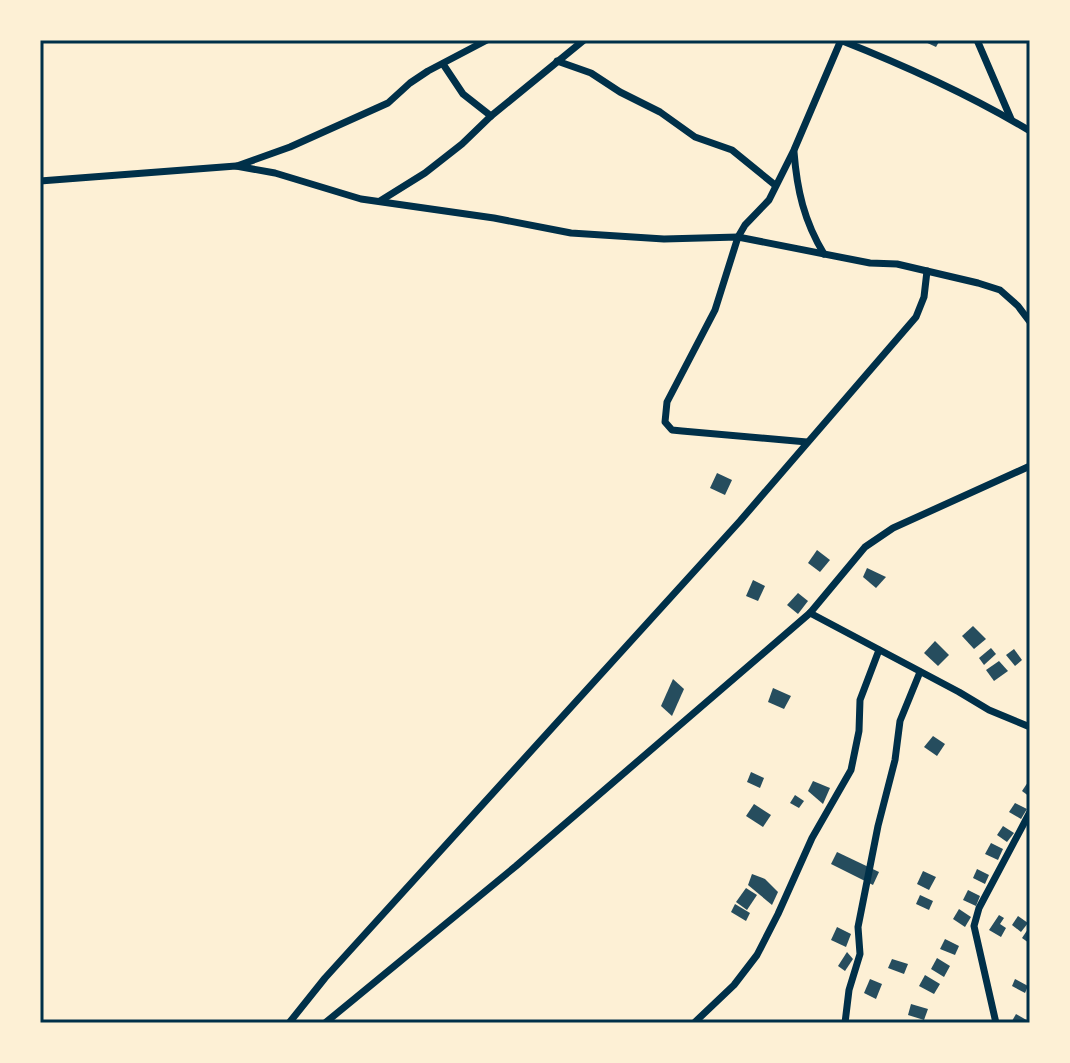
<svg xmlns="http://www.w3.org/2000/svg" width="1070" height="1063" font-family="Ubuntu,sans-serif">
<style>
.building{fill:#264d5e}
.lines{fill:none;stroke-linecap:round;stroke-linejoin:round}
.minor{stroke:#003049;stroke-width:7}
.neatline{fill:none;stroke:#003049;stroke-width:3}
</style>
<rect width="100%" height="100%" fill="#fdf0d5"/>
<g class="building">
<polygon points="921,40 940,40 936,47"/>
<polygon points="717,473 732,480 725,495 710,488"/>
<polygon points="817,550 830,560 820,572 808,563"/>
<polygon points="867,568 886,577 876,588 863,577"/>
<polygon points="753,580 765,586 758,601 746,596"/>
<polygon points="798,593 808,601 798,614 787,605"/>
<polygon points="973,626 986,639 974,649 962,636"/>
<polygon points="935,641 949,655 938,666 924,653"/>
<polygon points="991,648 996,654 984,665 979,658"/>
<polygon points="1014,649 1022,660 1015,666 1006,655"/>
<polygon points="999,661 1008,671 994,681 986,670"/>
<polygon points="673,679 684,689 672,716 661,706"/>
<polygon points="773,688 791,696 784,709 768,702"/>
<polygon points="933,736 945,744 937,756 924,747"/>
<polygon points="751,772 764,778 760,788 747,782"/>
<polygon points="1030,779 1030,797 1022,791"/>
<polygon points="813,781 830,788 823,804 808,791"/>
<polygon points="795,795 804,801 799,808 790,803"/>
<polygon points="1015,803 1027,809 1021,819 1009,812"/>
<polygon points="754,804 771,815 763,827 746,816"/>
<polygon points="1003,826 1014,833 1007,842 997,835"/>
<polygon points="991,843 1003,849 998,860 985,854"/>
<polygon points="837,852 879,872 873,885 831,864"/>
<polygon points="977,869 989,875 985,884 973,878"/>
<polygon points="923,871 936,877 929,890 917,884"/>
<polygon points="752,874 765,879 778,892 772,905 748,885"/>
<polygon points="746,888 757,895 747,910 736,902"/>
<polygon points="968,890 980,896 976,906 963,900"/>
<polygon points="920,895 933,901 929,910 916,904"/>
<polygon points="735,904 750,913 746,921 731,912"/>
<polygon points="959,909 971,917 965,927 953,919"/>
<polygon points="999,915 1004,918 1000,924 1006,928 1001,937 989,930"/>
<polygon points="1018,916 1028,923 1021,932 1012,925"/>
<polygon points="1030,926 1030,941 1029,943 1022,938"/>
<polygon points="837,927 851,934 846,947 831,940"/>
<polygon points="945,939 959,946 955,955 940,949"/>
<polygon points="847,952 853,959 845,971 838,966"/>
<polygon points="937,958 950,966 944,977 931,969"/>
<polygon points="892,959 908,964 904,974 888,968"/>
<polygon points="925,975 940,984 934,994 919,986"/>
<polygon points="870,979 882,984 876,999 864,993"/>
<polygon points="1015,979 1028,986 1025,993 1012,986"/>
<polygon points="911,1004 928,1009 924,1020 908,1015"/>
<polygon points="1016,1014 1030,1022 1030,1023 1012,1021"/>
</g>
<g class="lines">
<g class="minor">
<path d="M840,40c66,26 130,55 190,91"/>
<polyline points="977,40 1011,119"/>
<polyline points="557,61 591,73 620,92 660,112 695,137 732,150 775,185"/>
<polyline points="443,64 463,94 491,116"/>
<path d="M794,152c3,38 10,69 30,102"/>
<polyline points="237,166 290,147 388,103 410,83 428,71 487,40"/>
<polyline points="40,181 236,166 275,173 361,199 494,218 571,233 664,239 738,237 870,263 897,264 978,283 1000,290 1018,306 1030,322"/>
<polyline points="380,201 425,173 462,144 491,116 584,40"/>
<polyline points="807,442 682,431 672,430 665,422 667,402 715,310 738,237 745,225 769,200 794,150 841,40"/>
<polyline points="810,613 959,692 989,710 1030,727"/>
<polyline points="289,1023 325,978 740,521 916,317 924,297 927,271"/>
<polyline points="325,1023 516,866 810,613 865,547 893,528 1030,466"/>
<polyline points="694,1023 734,985 757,955 778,914 812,838 851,770 859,731 860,700 879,650"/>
<polyline points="845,1023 849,990 860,954 858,927 878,826 895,760 900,721 920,672"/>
<polyline points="996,1023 974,926 979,908 1030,812"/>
</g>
</g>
<rect width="1070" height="1063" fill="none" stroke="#fdf0d5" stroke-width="84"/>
<rect x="42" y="42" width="986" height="979" class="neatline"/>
</svg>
